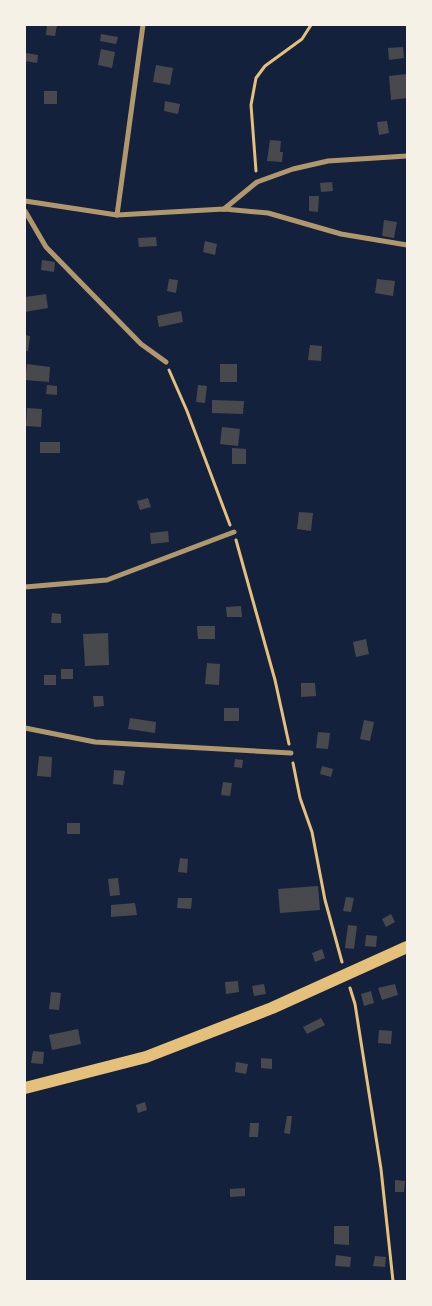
<svg xmlns="http://www.w3.org/2000/svg" width="432" height="1306" font-family="'DM Sans',sans-serif">
<style>
.building{fill:#48494c}
.lines{fill:none;stroke-linecap:round;stroke-linejoin:round}
.path{stroke:#e5c07b;stroke-width:3}
.minor{stroke:#b1986c;stroke-width:5}
.trunk{stroke:#e5c07b;stroke-width:12}
</style>
<rect width="100%" height="100%" fill="#14213d"/>
<g class="building">
<polygon points="47,25 57,25 55,36 46,35"/>
<polygon points="101,34 118,37 116,44 100,41"/>
<polygon points="403,47 404,58 389,60 388,48"/>
<polygon points="101,49 115,52 112,68 98,65"/>
<polygon points="25,53 38,55 37,63 25,61"/>
<polygon points="156,65 173,68 170,85 153,82"/>
<polygon points="407,74 407,98 391,100 389,76"/>
<rect x="44" y="91" width="13" height="13"/>
<polygon points="165,101 180,104 178,114 164,111"/>
<polygon points="387,121 389,133 379,135 377,122"/>
<polygon points="270,140 281,141 280,152 283,152 282,162 267,161"/>
<polygon points="332,182 333,191 321,192 320,183"/>
<polygon points="309,196 319,196 318,212 309,211"/>
<polygon points="384,220 397,222 394,238 382,236"/>
<polygon points="156,237 157,246 139,247 138,238"/>
<polygon points="205,241 217,244 215,255 203,252"/>
<polygon points="42,260 55,262 54,272 41,270"/>
<polygon points="169,279 178,280 176,293 167,291"/>
<polygon points="377,279 395,281 393,296 375,293"/>
<polygon points="46,294 48,308 25,312 25,297"/>
<polygon points="181,311 183,322 159,327 157,316"/>
<polygon points="25,335 30,336 28,351 25,351"/>
<polygon points="310,345 322,346 321,361 308,360"/>
<polygon points="27,364 50,367 49,382 25,380"/>
<rect x="220" y="364" width="17" height="18"/>
<polygon points="47,385 57,386 57,395 46,394"/>
<polygon points="198,385 207,386 205,403 196,402"/>
<polygon points="212,400 244,401 243,414 212,413"/>
<polygon points="27,408 42,409 41,427 26,426"/>
<polygon points="222,427 240,429 238,446 220,444"/>
<rect x="40" y="442" width="20" height="11"/>
<polygon points="232,448 246,449 246,464 232,464"/>
<polygon points="148,498 151,507 140,510 137,501"/>
<polygon points="299,512 313,513 311,531 297,529"/>
<polygon points="168,531 169,542 151,544 150,533"/>
<polygon points="241,606 242,617 227,617 226,607"/>
<polygon points="52,613 61,614 61,623 51,623"/>
<polygon points="197,626 215,626 215,639 198,639"/>
<polygon points="108,633 109,665 85,666 83,634"/>
<polygon points="366,639 369,654 356,657 353,642"/>
<polygon points="207,663 220,664 219,685 205,684"/>
<rect x="61" y="669" width="12" height="10"/>
<rect x="44" y="675" width="12" height="10"/>
<polygon points="301,683 315,683 316,696 301,697"/>
<polygon points="93,696 103,696 104,706 94,707"/>
<rect x="224" y="708" width="15" height="13"/>
<polygon points="130,718 156,722 155,733 128,729"/>
<polygon points="364,720 374,722 370,741 360,739"/>
<polygon points="318,732 330,733 328,749 316,748"/>
<polygon points="39,756 52,757 51,777 37,776"/>
<polygon points="235,759 243,760 242,768 234,767"/>
<polygon points="322,766 333,769 331,777 320,774"/>
<polygon points="114,770 125,771 123,785 113,784"/>
<polygon points="223,782 232,783 230,796 221,795"/>
<rect x="67" y="823" width="13" height="11"/>
<polygon points="180,858 188,859 187,873 178,872"/>
<polygon points="118,878 120,895 110,896 108,879"/>
<polygon points="318,886 320,910 280,913 278,889"/>
<polygon points="346,897 354,898 351,912 343,911"/>
<polygon points="178,898 192,898 191,909 177,908"/>
<polygon points="135,903 137,915 111,917 111,905"/>
<polygon points="391,914 395,922 386,927 382,919"/>
<polygon points="348,925 357,926 354,949 345,948"/>
<polygon points="366,935 377,936 376,947 365,946"/>
<polygon points="322,949 325,958 315,962 312,953"/>
<polygon points="238,981 239,992 226,994 225,982"/>
<polygon points="264,984 266,994 254,996 252,986"/>
<polygon points="395,984 398,995 382,1000 378,988"/>
<polygon points="371,991 374,1003 364,1006 361,994"/>
<polygon points="51,992 61,993 59,1010 49,1009"/>
<polygon points="321,1018 325,1025 307,1034 303,1027"/>
<polygon points="78,1029 81,1044 52,1050 49,1035"/>
<polygon points="379,1030 392,1031 391,1044 378,1043"/>
<polygon points="33,1051 44,1052 43,1064 31,1063"/>
<polygon points="261,1058 272,1059 272,1069 261,1068"/>
<polygon points="236,1062 248,1064 246,1074 235,1072"/>
<polygon points="145,1102 147,1110 138,1113 136,1105"/>
<polygon points="287,1116 292,1116 290,1134 284,1133"/>
<polygon points="250,1123 259,1123 258,1137 249,1137"/>
<polygon points="395,1180 405,1181 404,1192 395,1192"/>
<polygon points="245,1188 245,1196 230,1197 230,1189"/>
<polygon points="334,1226 349,1226 349,1245 334,1244"/>
<polygon points="336,1255 351,1257 350,1267 335,1266"/>
<polygon points="375,1256 386,1257 385,1267 373,1266"/>
</g>
<g class="lines">
<g class="path">
<polyline points="256,171 251,105 256,78 265,66 302,39 311,25"/>
<polyline points="169,370 187,411 230,525"/>
<polyline points="236,540 275,680 289,744"/>
<polyline points="293,763 300,798 312,832 325,900 342,962"/>
<polyline points="350,988 355,1004 381,1169 393,1281"/>
</g>
<g class="minor">
<polyline points="25,201 117,215 224,209 268,213 341,234 407,245"/>
<polyline points="224,209 257,182 293,169 328,161 407,156"/>
<polyline points="25,211 46,247 141,344 166,362"/>
<polyline points="117,215 143,25"/>
<polyline points="25,587 107,580 234,532"/>
<polyline points="25,728 95,742 291,753"/>
</g>
<polyline class="trunk" points="25,1088 146,1057 272,1008 407,947"/>
</g>
<rect width="432" height="1306" fill="none" stroke="#f6f1e7" stroke-width="52"/>
</svg>
